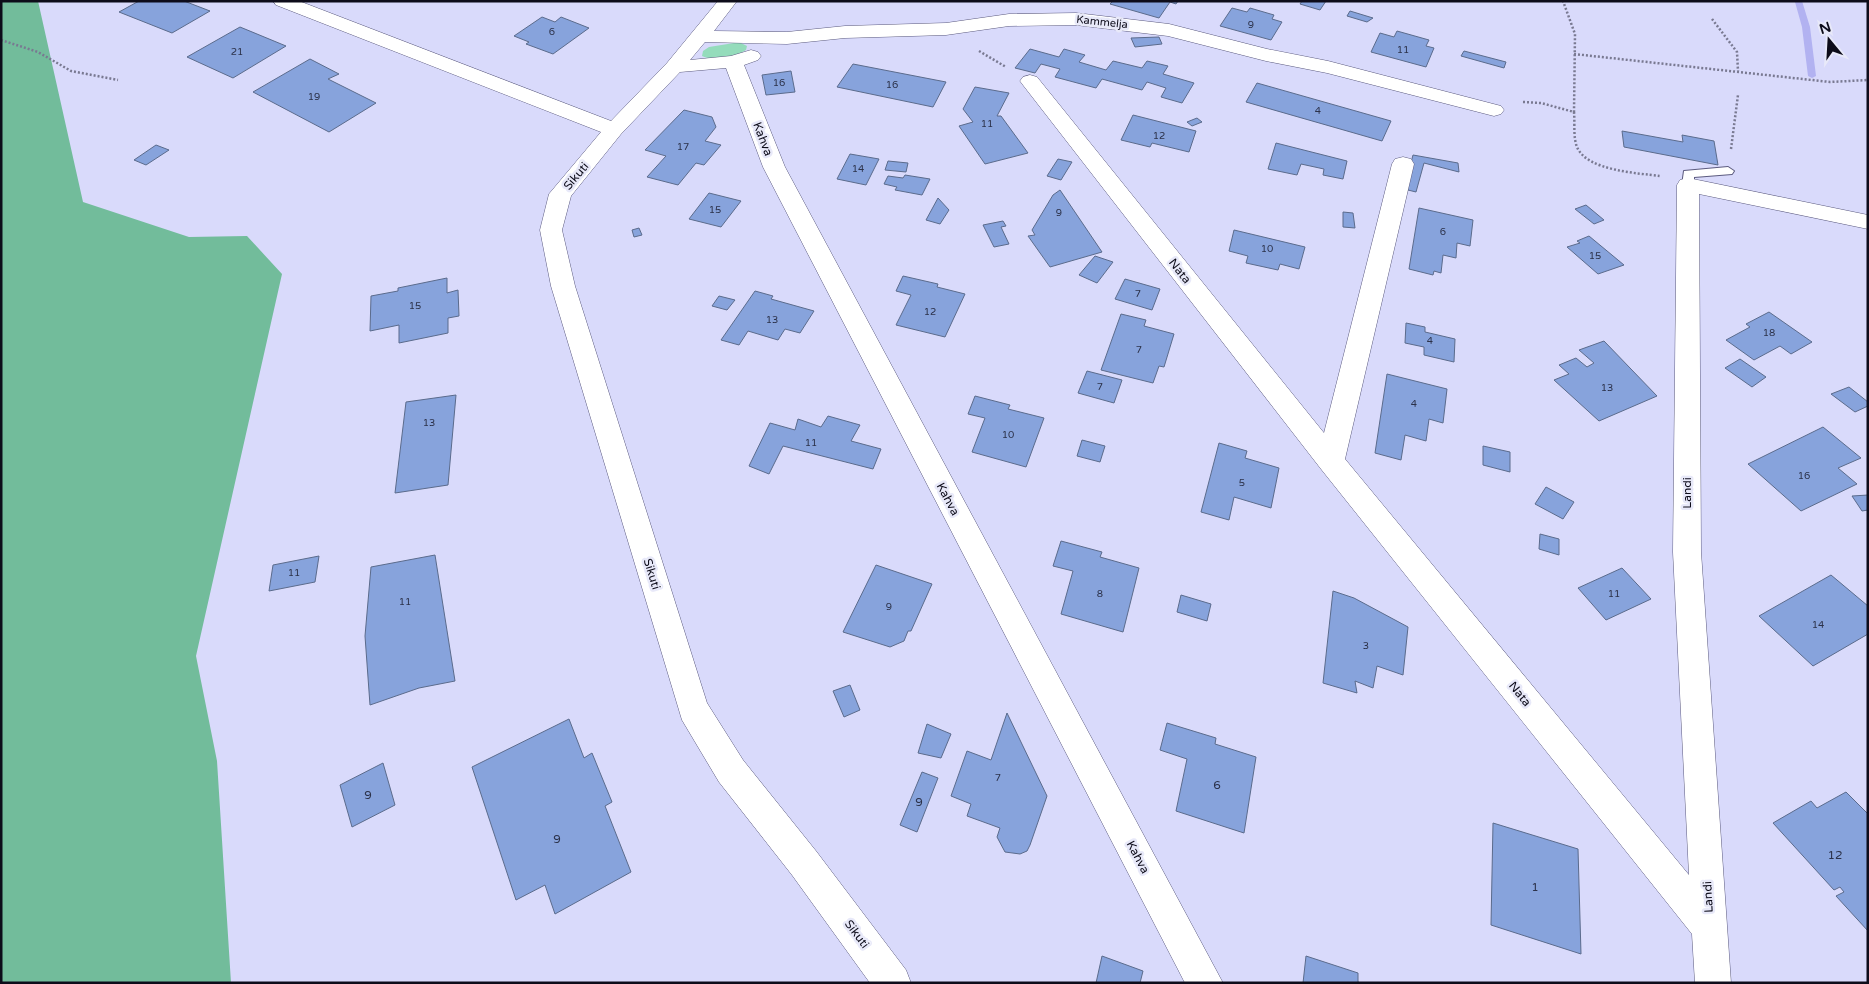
<svg xmlns="http://www.w3.org/2000/svg" width="1869" height="984" font-family="'Varela Round',sans-serif">
<style>
.green{fill:#94dcbb}
.forest{fill:#72bc9b}
.lines{fill:none;stroke-linecap:round;stroke-linejoin:round}
.stream{fill:#b2b2f1;fill-rule:evenodd}
.building{fill:#87a3dc;stroke:#5b6b8c}
.lane-casing{stroke:#5c5b7f;stroke-width:2}
.street-casing{stroke:#5c5b7f;stroke-width:1}
.path{stroke:#797991;stroke-width:2.5;stroke-dasharray:2 2;stroke-linecap:butt}
.lane{fill:#fff;fill-rule:evenodd}
.street{fill:#fff;fill-rule:evenodd}
.labels{text-anchor:middle;dominant-baseline:central;stroke-width:5;stroke-linejoin:round;paint-order:stroke}
.number-label{font-size:10px;fill:#2c324a}
.far-street-label{font-size:11px;fill:#0d0c1a;stroke:#e8e9f9}
.street-label{font-size:12px;fill:#0d0c1a;stroke:#e8e9f9}
.near-number-label{font-size:12px;fill:#2c324a}
</style>
<rect width="100%" height="100%" fill="#d9dafb"/>
<path class="green" d="M734,43h7l6,3 -1,4c-11,7 -32,12 -44,6l1,-5 6,-4z"/>
<polygon class="forest" points="1,1 38,1 83,202 189,237 247,236 282,274 196,656 217,761 231,983 1,983"/>
<g class="lines">
<polygon class="stream" points="1802,1 1810,27 1816,76 1812,78 1808,76 1802,27 1795,2"/>
</g>
<g class="building">
<polygon points="139,1 184,1 210,11 172,33 119,12"/>
<polygon points="1113,1 1178,1 1176,4 1170,2 1159,18 1110,4"/>
<polygon points="1302,1 1326,1 1320,10 1300,4"/>
<polygon points="1232,8 1247,12 1250,8 1274,15 1272,19 1282,22 1271,40 1220,26"/>
<polygon points="1350,11 1373,18 1367,22 1347,16"/>
<polygon points="542,17 555,22 561,17 589,28 553,54 526,44 529,42 514,36"/>
<polygon points="240,27 286,46 233,78 187,57"/>
<polygon points="1397,31 1429,40 1426,46 1434,48 1426,67 1371,52 1380,33 1394,37"/>
<polygon points="1159,37 1162,44 1135,47 1131,38"/>
<polygon points="1030,49 1059,57 1064,49 1085,55 1079,62 1106,70 1113,61 1142,68 1147,61 1168,66 1163,74 1194,83 1182,103 1161,97 1166,88 1147,82 1142,90 1102,79 1096,88 1055,77 1060,69 1041,64 1035,73 1015,68"/>
<polygon points="1464,51 1506,62 1504,68 1461,56"/>
<polygon points="310,59 339,74 328,79 376,103 329,132 253,92"/>
<polygon points="853,64 946,82 933,107 837,87"/>
<polygon points="791,71 795,92 766,95 762,75"/>
<polygon points="1257,83 1391,121 1382,141 1246,102"/>
<polygon points="975,87 1009,93 997,116 1001,116 1028,153 985,164 959,126 973,122 963,109"/>
<polygon points="684,110 712,117 716,127 705,141 721,145 704,165 696,163 678,185 647,177 666,156 645,150"/>
<polygon points="1133,115 1196,131 1189,152 1152,143 1150,147 1121,140"/>
<polygon points="1197,118 1202,122 1192,126 1187,122"/>
<polygon points="1622,131 1683,142 1682,135 1714,141 1718,165 1624,147"/>
<polygon points="1276,143 1347,161 1343,179 1323,175 1324,169 1301,164 1297,175 1268,169"/>
<polygon points="156,145 169,150 146,165 134,160"/>
<polygon points="850,154 879,159 866,185 837,179"/>
<polygon points="1413,155 1458,163 1459,172 1424,163 1416,192 1404,189"/>
<polygon points="1058,159 1072,162 1061,180 1047,176"/>
<polygon points="888,161 908,163 906,172 885,170"/>
<polygon points="905,175 930,179 922,195 895,190 897,187 884,184 888,176 903,178"/>
<polygon points="1060,190 1102,252 1050,267 1028,236 1035,235 1032,230 1053,195"/>
<polygon points="709,193 741,201 721,227 689,219"/>
<polygon points="938,198 949,210 940,224 926,220"/>
<polygon points="1586,205 1604,220 1594,224 1575,209"/>
<polygon points="1419,208 1473,220 1470,246 1457,243 1456,258 1443,255 1441,273 1434,271 1433,275 1409,269"/>
<polygon points="1343,212 1353,213 1355,228 1343,227"/>
<polygon points="1003,221 1006,226 1001,227 1009,244 994,247 983,225"/>
<polygon points="639,228 642,235 634,237 632,230"/>
<polygon points="1234,230 1305,247 1299,269 1280,264 1278,270 1246,263 1248,256 1229,251"/>
<polygon points="1589,236 1624,265 1598,274 1567,247 1580,243 1577,241"/>
<polygon points="1095,256 1113,262 1097,283 1079,275"/>
<polygon points="903,276 938,284 937,287 965,294 945,337 896,325 911,295 896,291"/>
<polygon points="447,278 447,293 458,290 459,316 448,318 448,333 399,343 399,325 370,331 371,296 398,291 398,288"/>
<polygon points="1125,279 1160,289 1152,310 1115,299"/>
<polygon points="755,291 773,296 771,299 814,311 800,333 785,329 778,340 748,331 739,345 721,340"/>
<polygon points="719,296 735,300 727,310 712,306"/>
<polygon points="1769,312 1812,342 1791,354 1780,346 1754,360 1726,340 1750,327 1746,324"/>
<polygon points="1121,314 1146,320 1144,326 1174,334 1164,367 1159,366 1153,383 1101,370"/>
<polygon points="1406,323 1425,327 1425,332 1455,339 1454,362 1424,355 1424,347 1405,343"/>
<polygon points="1604,341 1657,396 1599,421 1554,380 1569,374 1559,365 1576,358 1587,367 1594,363 1579,350"/>
<polygon points="1740,359 1766,377 1752,387 1725,368"/>
<polygon points="1087,371 1122,380 1114,403 1078,393"/>
<polygon points="1387,374 1447,389 1443,423 1429,419 1426,441 1405,435 1401,460 1375,453"/>
<polygon points="1849,387 1868,402 1868,406 1855,412 1831,394"/>
<polygon points="456,395 448,485 395,493 406,402"/>
<polygon points="975,396 1010,405 1008,409 1044,418 1026,467 972,452 985,418 968,414"/>
<polygon points="828,416 860,425 851,441 881,449 873,469 783,446 769,474 749,466 770,423 795,430 798,419 821,427"/>
<polygon points="1823,427 1861,458 1838,468 1857,484 1801,511 1748,464"/>
<polygon points="1082,440 1105,446 1100,462 1077,456"/>
<polygon points="1219,443 1247,451 1245,458 1279,468 1271,508 1234,497 1229,520 1201,512"/>
<polygon points="1483,446 1510,452 1510,472 1483,465"/>
<polygon points="1546,487 1574,502 1563,519 1535,504"/>
<polygon points="1868,495 1868,510 1862,511 1852,496"/>
<polygon points="1540,534 1559,539 1559,555 1539,549"/>
<polygon points="1061,541 1102,552 1100,557 1139,568 1123,632 1061,614 1073,571 1053,566"/>
<polygon points="435,555 455,681 419,688 370,705 365,636 371,567"/>
<polygon points="319,556 315,582 269,591 273,565"/>
<polygon points="876,565 932,584 911,631 908,631 904,641 890,647 843,632"/>
<polygon points="1622,568 1651,599 1606,620 1578,588"/>
<polygon points="1831,575 1868,606 1868,634 1813,666 1759,616"/>
<polygon points="1333,591 1354,598 1408,627 1403,675 1377,666 1373,688 1355,681 1357,693 1323,683"/>
<polygon points="1181,595 1211,604 1207,621 1177,612"/>
<polygon points="850,685 860,710 844,717 833,691"/>
<polygon points="1007,713 1047,796 1030,845 1027,851 1020,854 1005,852 997,837 1000,828 967,816 971,804 951,796 967,751 991,760"/>
<polygon points="569,719 584,758 592,753 612,802 605,806 631,872 555,914 545,885 516,900 472,767"/>
<polygon points="1167,723 1216,738 1215,744 1256,757 1244,833 1176,811 1187,759 1160,750"/>
<polygon points="927,724 951,734 941,758 918,753"/>
<polygon points="383,763 395,805 352,827 340,785"/>
<polygon points="922,772 938,778 917,832 900,825"/>
<polygon points="1846,792 1868,814 1868,931 1836,896 1844,892 1840,887 1834,890 1773,823 1811,801 1817,808"/>
<polygon points="1493,823 1578,849 1581,954 1491,925"/>
<polygon points="1102,956 1143,971 1140,983 1096,983"/>
<polygon points="1306,956 1358,973 1358,982 1361,983 1303,983"/>
</g>
<g class="lines">
<g class="lane-casing">
<polygon id="lane" points="1728,167 1734,171 1732,174 1694,177 1694,185 1688,189 1682,185 1684,171"/>
</g>
<g class="street-casing">
<g id="street">
<polygon points="273,1 299,1 611,121 667,63 718,1 737,1 714,31 787,32 845,26 946,23 1009,14 1076,13 1169,24 1267,49 1328,61 1501,106 1504,110 1501,114 1494,116 1327,73 1266,61 1168,36 1076,25 1009,26 946,35 845,38 787,44 705,42 690,60 731,56 751,50 758,52 761,56 758,60 744,65 785,167 1223,983 1185,983 763,167 726,68 680,72 621,134 571,196 562,230 575,286 707,703 743,760 816,851 906,970 911,983 870,983 792,875 719,782 682,720 551,286 540,230 549,194 601,132 276,5"/>
<polygon points="1030,75 1037,77 1324,433 1392,164 1395,159 1403,157 1411,159 1414,164 1345,459 1689,875 1673,552 1677,185 1680,180 1688,178 1868,215 1868,229 1699,194 1701,552 1731,983 1695,983 1692,934 1321,469 1023,85 1020,81 1023,77"/>
</g>
</g>
<g class="path">
<polyline points="1712,19 1737,52 1738,71"/>
<polyline points="1,40 38,52 71,71 118,80"/>
<polyline points="979,51 1006,67"/>
<polyline points="1574,54 1830,82 1868,80"/>
<polyline points="1523,102 1541,103 1574,112 1575,34 1563,1"/>
<path d="M1574,112c1,11 -1,25 3,35 10,24 61,26 83,29"/>
<polyline points="1731,149 1738,95"/>
</g>
<use href="#lane" class="lane"/>
<use href="#street" class="street"/>
</g>
<g class="labels">
<g class="number-label">
<text x="1251" y="25">9</text>
<text x="552" y="32">6</text>
<text x="1403" y="50">11</text>
<text x="237" y="52">21</text>
<text x="779" y="83">16</text>
<text x="892" y="85">16</text>
<text x="314" y="97">19</text>
<text x="1318" y="111">4</text>
<text x="987" y="124">11</text>
<text x="1159" y="136">12</text>
<text x="683" y="147">17</text>
<text x="858" y="169">14</text>
<text x="715" y="210">15</text>
<text x="1059" y="213">9</text>
<text x="1443" y="232">6</text>
<text x="1267" y="249">10</text>
<text x="1595" y="256">15</text>
<text x="1138" y="294">7</text>
<text x="415" y="306">15</text>
<text x="930" y="312">12</text>
<text x="772" y="320">13</text>
<text x="1769" y="333">18</text>
<text x="1430" y="341">4</text>
<text x="1139" y="350">7</text>
<text x="1100" y="387">7</text>
<text x="1607" y="388">13</text>
<text x="1414" y="404">4</text>
<text x="429" y="423">13</text>
<text x="1008" y="435">10</text>
<text x="811" y="443">11</text>
<text x="1804" y="476">16</text>
<text x="1242" y="483">5</text>
<text x="294" y="573">11</text>
<text x="1100" y="594">8</text>
<text x="1614" y="594">11</text>
<text x="405" y="602">11</text>
<text x="889" y="607">9</text>
<text x="1818" y="625">14</text>
<text x="1366" y="646">3</text>
<text x="998" y="778">7</text>
</g>
<g class="far-street-label">
<text transform="translate(1102 22) rotate(6)">Kammelja</text>
</g>
<g class="street-label">
<text transform="translate(763 139) rotate(69)">Kahva</text>
<text transform="translate(576 176) rotate(-50)">Sikuti</text>
<text transform="translate(1180 271) rotate(52)">Nata</text>
<text transform="translate(1687 493) rotate(-90)">Landi</text>
<text transform="translate(948 499) rotate(62)">Kahva</text>
<text transform="translate(652 574) rotate(73)">Sikuti</text>
<text transform="translate(1520 694) rotate(51)">Nata</text>
<text transform="translate(1138 857) rotate(62)">Kahva</text>
<text transform="translate(1708 897) rotate(-93)">Landi</text>
<text transform="translate(857 934) rotate(53)">Sikuti</text>
</g>
<g class="near-number-label">
<text x="1217" y="785">6</text>
<text x="368" y="795">9</text>
<text x="919" y="802">9</text>
<text x="557" y="839">9</text>
<text x="1835" y="855">12</text>
<text x="1535" y="887">1</text>
</g>
</g>
<rect width="1869" height="984" fill="none" stroke="#0d0c1a" stroke-width="5"/>
<g transform="translate(1829 40) rotate(342)" stroke="#e8e9f9" stroke-width="4" paint-order="stroke">
<path d="M0-4L9 19L0 12L-9 19Z" fill="#0d0c1a"/>
<text y="-8" font-size="14" font-weight="bold" text-anchor="middle" fill="#0d0c1a">N</text>
</g>
</svg>
